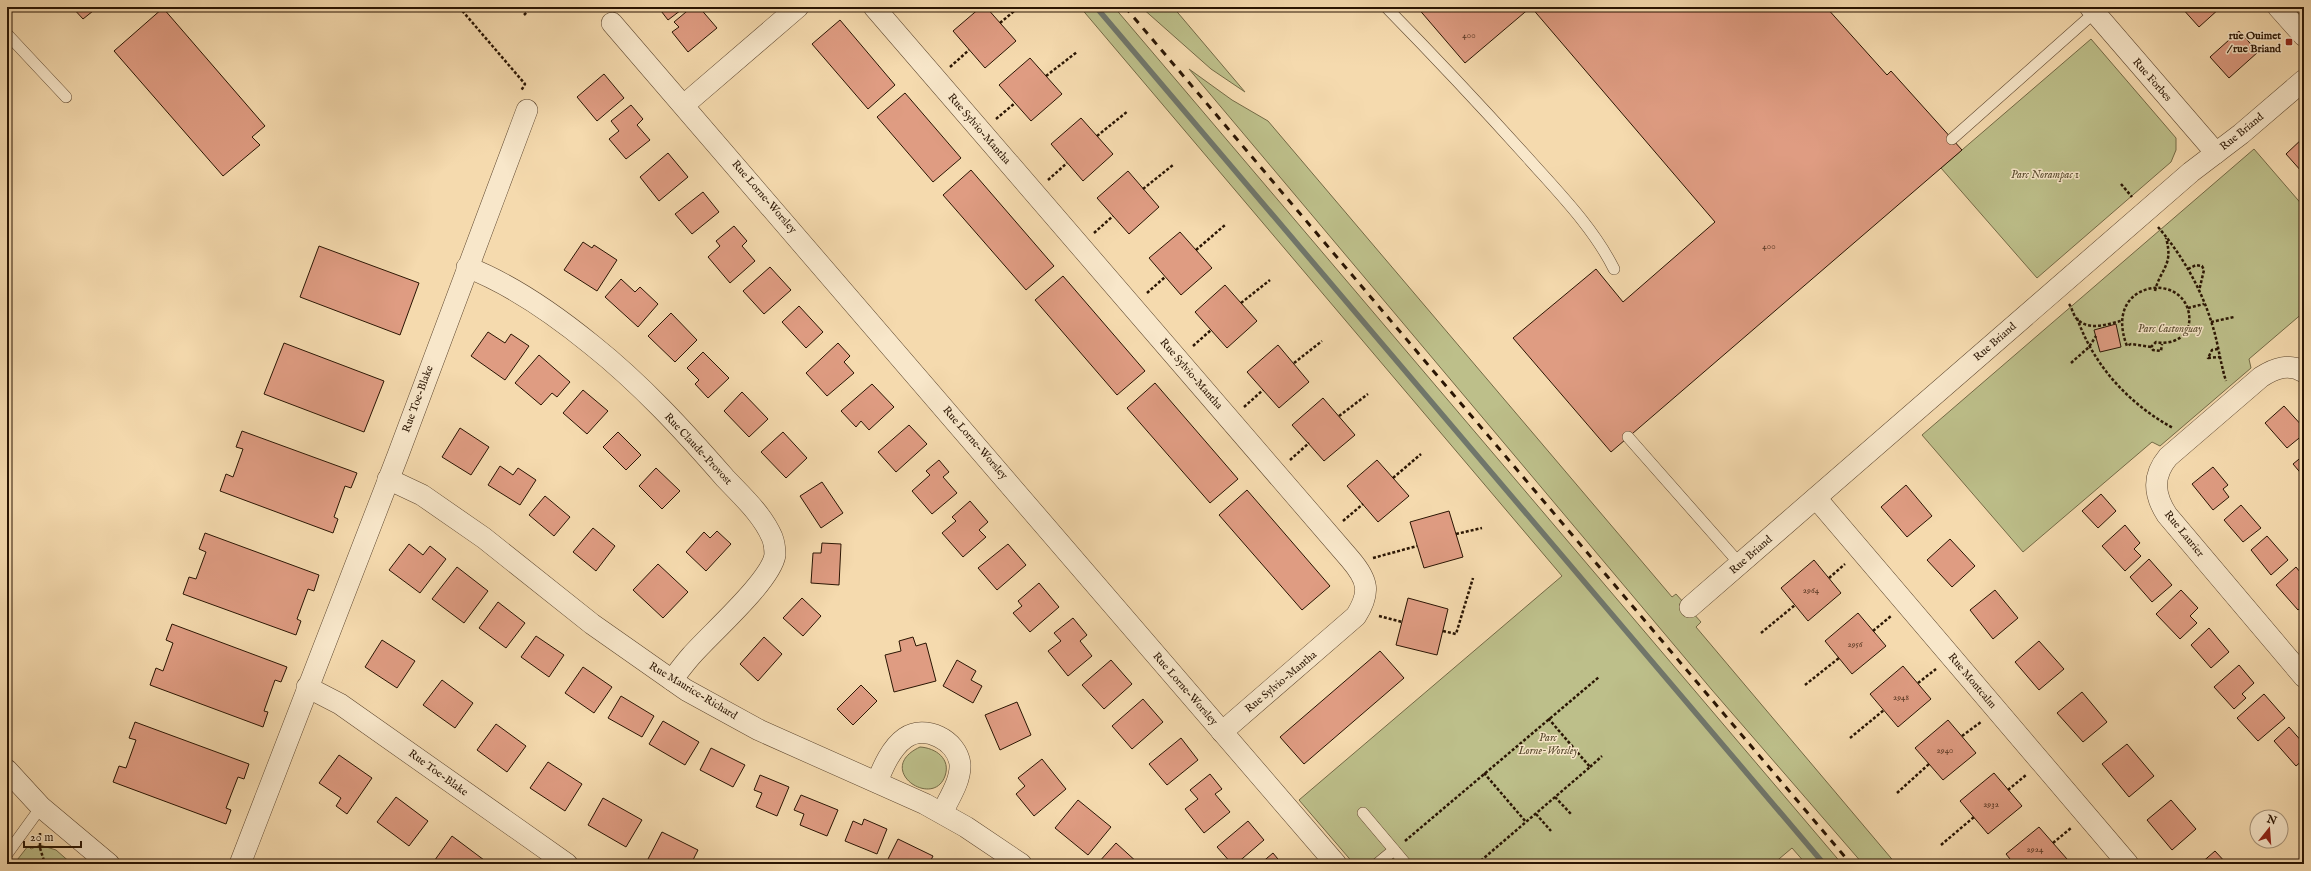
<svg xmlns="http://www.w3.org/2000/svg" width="2311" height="871" font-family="'IM FELL English',serif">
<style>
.green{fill:#bdbf8a;stroke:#746a46}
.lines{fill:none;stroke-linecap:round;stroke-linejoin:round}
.stream{stroke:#70776c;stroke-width:5.5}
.building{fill:#df9c82;stroke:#2a1503}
.lane-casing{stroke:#5d462e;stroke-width:12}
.street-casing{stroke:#5d462e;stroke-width:22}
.path{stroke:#2a1503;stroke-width:2.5;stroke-dasharray:3 2;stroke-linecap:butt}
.lane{stroke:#f8e7ca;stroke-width:11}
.street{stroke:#f8e7ca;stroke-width:21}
.rail{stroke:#2a1503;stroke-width:3;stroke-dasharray:7 7;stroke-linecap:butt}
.poi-dot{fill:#8f2418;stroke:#f8e7ca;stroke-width:1.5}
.labels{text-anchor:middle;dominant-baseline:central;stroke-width:3;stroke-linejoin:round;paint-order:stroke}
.number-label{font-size:9px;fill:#573723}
.poi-label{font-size:11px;font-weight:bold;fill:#2a1503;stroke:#f8e7ca;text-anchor:end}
.street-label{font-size:11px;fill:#2a1503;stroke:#f8e7ca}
.park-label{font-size:11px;font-style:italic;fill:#56482c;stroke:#f8e7ca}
</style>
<rect width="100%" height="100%" fill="#f5daae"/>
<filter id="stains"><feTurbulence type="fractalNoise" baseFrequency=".005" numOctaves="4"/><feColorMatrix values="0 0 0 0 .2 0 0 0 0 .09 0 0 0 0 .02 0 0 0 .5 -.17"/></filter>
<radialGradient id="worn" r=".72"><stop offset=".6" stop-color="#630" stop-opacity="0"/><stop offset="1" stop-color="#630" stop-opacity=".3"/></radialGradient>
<g class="green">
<polygon points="1080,7 1114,7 1842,864 1806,864 1792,848 1773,864 1354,864 1299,800 1562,576"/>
<polygon points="1141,7 1173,7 1245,92 1211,69"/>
<polygon points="2091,39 2176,138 2176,150 2171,162 2037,278 1941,168"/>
<polygon points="1189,69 1232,100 1268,121 1672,597 1676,594 1701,622 1696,627 1896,864 1863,864 1712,690"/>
<polygon points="2254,149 2304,207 2304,312 2249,359 2251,368 2160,446 2152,442 2023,552 1922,435"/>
<path d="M920,747c16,1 31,12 25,29 -12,34 -72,-7 -25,-29z"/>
<polygon points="40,845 56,850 72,864 14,864 28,846 31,849"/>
</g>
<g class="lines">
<polyline class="stream" points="1096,7 1824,864"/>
</g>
<g class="building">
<polygon points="72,7 98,7 83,19"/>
<polygon points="658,7 685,7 668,20"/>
<polygon points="692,7 699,7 717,28 688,52 672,32 679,27 674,22"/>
<polygon points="981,7 986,7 1016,41 985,68 953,31"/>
<polygon points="1417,7 1531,7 1465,63"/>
<polygon points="1531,7 1826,7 1887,75 1891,71 1962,150 1611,452 1513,338 1596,269 1623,302 1715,222"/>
<polygon points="2181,7 2219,7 2220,8 2199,27"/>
<polygon points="163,8 265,126 252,137 260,145 223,176 114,51"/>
<polygon points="840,20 895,85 868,109 812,44"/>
<polygon points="2239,31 2258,52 2229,78 2210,57"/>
<polygon points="1030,58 1062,94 1031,121 999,85"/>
<polygon points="604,74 624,98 597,121 577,97"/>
<polygon points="905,93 961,158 933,182 877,117"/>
<polygon points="631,105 643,119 637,125 650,140 626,159 609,139 619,131 611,121"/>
<polygon points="1081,118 1113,154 1083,181 1051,144"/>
<polygon points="2304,137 2304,170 2302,172 2286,154"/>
<polygon points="668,153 688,177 659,201 640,177"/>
<polygon points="971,170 1054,266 1026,290 943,195"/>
<polygon points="1128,171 1159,207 1129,234 1097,198"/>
<polygon points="703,192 719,212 692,234 675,214"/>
<polygon points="734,226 747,241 742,246 755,261 730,283 708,257 720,246 716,241"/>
<polygon points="1180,232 1212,268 1181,295 1149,258"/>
<polygon points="583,242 592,248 594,245 617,260 597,291 564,270"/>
<polygon points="319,246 419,283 400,335 300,297"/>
<polygon points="770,267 791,290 764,314 743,291"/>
<polygon points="1063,276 1145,371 1117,395 1035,300"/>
<polygon points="621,279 635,292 640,287 658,304 638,327 605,297"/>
<polygon points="1225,285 1257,321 1227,348 1195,312"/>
<polygon points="799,306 823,332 806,348 782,322"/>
<polygon points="671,313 697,340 675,362 648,336"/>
<polygon points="2116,324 2121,347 2100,352 2094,330"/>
<polygon points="488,332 505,343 511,334 529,346 505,380 471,356"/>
<polygon points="284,343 384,381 364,432 264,394"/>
<polygon points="838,343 850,356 844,362 854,373 827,396 806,373"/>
<polygon points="1278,345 1309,382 1279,408 1247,372"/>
<polygon points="703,352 729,378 708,398 695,384 699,380 687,368"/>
<polygon points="539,355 570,382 557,397 552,393 541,405 515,383"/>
<polygon points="1155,383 1238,479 1210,503 1127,408"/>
<polygon points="872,384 894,407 869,430 861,421 856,427 841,411"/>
<polygon points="583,390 608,411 587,434 563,413"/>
<polygon points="742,392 768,419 749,437 724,411"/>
<polygon points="1323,398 1355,435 1324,461 1292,425"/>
<polygon points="2284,406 2304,428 2304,434 2287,448 2265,423"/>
<polygon points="909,425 927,444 896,472 878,452"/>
<polygon points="460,428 489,447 471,475 442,457"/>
<polygon points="242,431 357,473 351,488 345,486 334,517 338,519 333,533 220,491 226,474 233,477 243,449 236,447"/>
<polygon points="618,432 641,455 626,470 603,447"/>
<polygon points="783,432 807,458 786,478 761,452"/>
<polygon points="2304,455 2304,477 2293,464"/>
<polygon points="939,460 949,472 943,477 957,493 932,514 912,491 930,475 926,471"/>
<polygon points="1377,460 1409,496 1378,522 1347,486"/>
<polygon points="500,466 513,475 518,468 536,480 520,505 488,485"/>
<polygon points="2213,467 2228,485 2223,489 2229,497 2213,510 2192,484"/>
<polygon points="656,468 680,491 662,509 639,486"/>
<polygon points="822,482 843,513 821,528 800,496"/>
<polygon points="1906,485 1932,516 1907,537 1881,507"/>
<polygon points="1247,490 1330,586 1302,610 1219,515"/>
<polygon points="2101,494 2116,511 2098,528 2082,511"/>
<polygon points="545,496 570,517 554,536 529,515"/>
<polygon points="970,501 988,522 979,530 986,537 963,557 942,533 956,521 952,517"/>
<polygon points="2241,505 2261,528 2243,542 2224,520"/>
<polygon points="1449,511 1463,557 1424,568 1410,522"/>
<polygon points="2125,525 2140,543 2134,549 2141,556 2125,571 2102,546"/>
<polygon points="593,528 615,546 596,571 573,552"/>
<polygon points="717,531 731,544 706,571 686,552 704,532 710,538"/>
<polygon points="205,533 319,575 314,591 308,589 297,619 301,621 296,635 183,594 189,577 196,579 206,552 199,549"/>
<polygon points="2267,536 2288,560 2271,575 2251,550"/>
<polygon points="1950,539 1975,566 1952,587 1927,560"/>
<polygon points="822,543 841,544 839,585 811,583 813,553 821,553"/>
<polygon points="409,544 423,555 430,546 446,559 420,593 389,570"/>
<polygon points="1008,544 1026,565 997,590 978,568"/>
<polygon points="2149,559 2172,585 2152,602 2130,577"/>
<polygon points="1814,560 1841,593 1808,621 1781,588"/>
<polygon points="658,564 688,592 663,618 633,590"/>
<polygon points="457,567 488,591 464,623 432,599"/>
<polygon points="2296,567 2304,577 2304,605 2298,610 2276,585"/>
<polygon points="1039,583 1059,607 1030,632 1013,613 1022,606 1018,601"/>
<polygon points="1995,590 2018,618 1993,639 1970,610"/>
<polygon points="2181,590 2198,608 2190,616 2197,623 2180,639 2156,614"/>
<polygon points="802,598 821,616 803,636 783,618"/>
<polygon points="1408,598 1448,609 1437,655 1396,645"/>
<polygon points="498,602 525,623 506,648 479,628"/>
<polygon points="1858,613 1886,646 1852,674 1825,641"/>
<polygon points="1073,618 1087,635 1080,641 1092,656 1068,676 1048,651 1061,641 1054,633"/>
<polygon points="172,624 287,667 281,682 275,680 264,711 268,712 263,727 150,685 156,668 163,671 173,643 166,640"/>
<polygon points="2209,628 2229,652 2211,668 2191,645"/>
<polygon points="536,636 564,655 549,677 521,657"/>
<polygon points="764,637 782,654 758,681 740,664"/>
<polygon points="913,637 916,646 926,643 936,681 894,692 885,655 901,651 899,641"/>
<polygon points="382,640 415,661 397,688 365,667"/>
<polygon points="2039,641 2064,669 2039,690 2015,662"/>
<polygon points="1380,651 1404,678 1304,764 1280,737"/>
<polygon points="957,660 976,671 971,680 982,686 973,703 943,686"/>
<polygon points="1111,660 1132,684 1104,709 1082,685"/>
<polygon points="2239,665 2254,683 2242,694 2246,698 2234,709 2214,687"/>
<polygon points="1903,666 1931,699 1898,727 1870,694"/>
<polygon points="583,667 612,687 594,713 565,693"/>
<polygon points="442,680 473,703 455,728 423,705"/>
<polygon points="861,685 877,701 853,725 837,709"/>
<polygon points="2082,692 2107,722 2083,742 2057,713"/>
<polygon points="2264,694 2285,718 2258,741 2237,718"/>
<polygon points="621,696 654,716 642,737 608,718"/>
<polygon points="1143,699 1163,722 1132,749 1112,726"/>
<polygon points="1017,702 1031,735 1000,750 985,715"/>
<polygon points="1948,720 1976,753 1943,780 1915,748"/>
<polygon points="663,721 699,742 685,765 649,744"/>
<polygon points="135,722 249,764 244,779 238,777 226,808 231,810 226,824 113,782 119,766 126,768 136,740 129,738"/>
<polygon points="496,724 526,746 507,772 477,750"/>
<polygon points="2289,727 2304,744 2304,759 2296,766 2274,741"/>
<polygon points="1181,738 1198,760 1167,785 1149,764"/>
<polygon points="2127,744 2154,776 2129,797 2102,764"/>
<polygon points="711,748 745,765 733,787 700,770"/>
<polygon points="339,755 372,778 347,814 336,806 341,798 319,783"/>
<polygon points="1042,759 1066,789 1034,816 1016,794 1025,786 1018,778"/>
<polygon points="548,762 582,784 565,811 530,788"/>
<polygon points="1994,773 2022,806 1988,834 1960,801"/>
<polygon points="1210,774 1222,789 1215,794 1230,812 1204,833 1185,809 1198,799 1190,790"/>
<polygon points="760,775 789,787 777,816 756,807 762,793 754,790"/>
<polygon points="801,795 838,810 827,836 800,825 804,814 794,810"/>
<polygon points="396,797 428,821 409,846 377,822"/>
<polygon points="603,798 642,820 626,847 588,825"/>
<polygon points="1078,800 1111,827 1088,855 1055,828"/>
<polygon points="2171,800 2196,829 2172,850 2147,820"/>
<polygon points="864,819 887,829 877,854 845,841 853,821 862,825"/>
<polygon points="1248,821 1264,840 1236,864 1232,864 1217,847"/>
<polygon points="2039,827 2067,859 2061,864 2014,864 2006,854"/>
<polygon points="662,832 698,850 691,864 657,864 648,859"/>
<polygon points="452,836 484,860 481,864 432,864"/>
<polygon points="898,839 933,856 929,864 892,864 887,861"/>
<polygon points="1116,843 1139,864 1098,863"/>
<polygon points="2215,851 2227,864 2200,864"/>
<polygon points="1273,853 1282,864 1260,864"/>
</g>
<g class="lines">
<g class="lane-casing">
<g id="lane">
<path d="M1386,7c48,49 95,99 141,150 31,35 66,70 87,112"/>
<polyline points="7,34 66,97"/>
<polyline points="1952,139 2094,13"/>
<polyline points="1628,437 1740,564"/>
<polyline points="1363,813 1406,864"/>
<polyline points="7,854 41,807"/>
<polyline points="1377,864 1394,850"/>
</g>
</g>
<g class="street-casing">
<g id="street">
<path d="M874,7l476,552c18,21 21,33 6,57l-134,116"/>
<polyline points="2090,7 2216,153"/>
<polyline points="2278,7 2304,36"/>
<polyline points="612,23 1336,864"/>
<polyline points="684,105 798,7"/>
<path d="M467,267c46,18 87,47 125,78 49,39 92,86 133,133 17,18 37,36 47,59 2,5 3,12 3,18 -4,26 -65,79 -84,101 -7,8 -13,16 -19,24"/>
<path d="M2304,372c-15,-9 -29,-4 -43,5l-93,80c-16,19 -14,38 -1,58l137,162"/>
<polyline points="388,479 422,495 484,538 592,624 686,690 759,730 925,804 966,827 1021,864"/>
<polyline points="1816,498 2128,864"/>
<polyline points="1690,607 2191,172 2241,134 2304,80"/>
<polyline points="307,687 340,704 567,864"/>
<polyline points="7,770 41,807 109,864"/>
<path d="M877,782c6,-15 14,-34 28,-44 20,-14 52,2 55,26 1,17 -11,34 -18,49"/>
<polyline points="240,864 398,455 527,110"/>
</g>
</g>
<g class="path">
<polyline points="459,7 525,84 521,91"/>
<polyline points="524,15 532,7"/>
<polyline points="1000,23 1019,7"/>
<polyline points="950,67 969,50"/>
<polyline points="1046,76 1077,52"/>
<polyline points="996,119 1015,103"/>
<polyline points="1097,136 1128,111"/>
<polyline points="1048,180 1067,163"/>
<polyline points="2121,184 2132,197"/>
<polyline points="1143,189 1173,165"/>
<path d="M2158,227c24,28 43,61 54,97 6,18 8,38 14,57"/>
<polyline points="1094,233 1113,216"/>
<polyline points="1196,250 1225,225"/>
<polyline points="2188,269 2196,265 2202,266 2204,270 2199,291"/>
<path d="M2155,291c5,-22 19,-25 11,-53"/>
<polyline points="1147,293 1165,277"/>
<polyline points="1241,303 1270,280"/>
<path d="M2069,304c3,4 4,10 7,14 12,14 31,6 45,3"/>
<polyline points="2188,308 2204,304"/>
<path d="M2077,318c17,48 52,86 96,110"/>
<polyline points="2211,322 2234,317"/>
<polyline points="1193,346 1211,330"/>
<path d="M2151,347l-20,-3 -4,2c-25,-64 55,-76 62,-32 1,7 0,15 -5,20 -7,8 -18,10 -28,8l-5,5 2,3 8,1 1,-7"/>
<polyline points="2218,349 2212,350 2208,358 2220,357"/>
<polyline points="1294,363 1322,341"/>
<polyline points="2071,363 2089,347 2096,336"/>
<polyline points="1244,407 1263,390"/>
<polyline points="1339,416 1368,394"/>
<polyline points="1290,460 1309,443"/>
<polyline points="1393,478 1421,454"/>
<polyline points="1343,521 1363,504"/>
<polyline points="1456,534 1482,528"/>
<polyline points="1373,558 1417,546"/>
<polyline points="1829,578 1845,564"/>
<polyline points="1379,616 1402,622"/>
<polyline points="1443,631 1456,634 1473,578"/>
<polyline points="1873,631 1891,616"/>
<polyline points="1761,633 1795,605"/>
<polyline points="1918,683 1936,669"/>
<polyline points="1805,685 1839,658"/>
<polyline points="1962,736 1981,722"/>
<polyline points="1850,738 1884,710"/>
<polyline points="1590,767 1602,756"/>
<polyline points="1484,773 1526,822"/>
<polyline points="2008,790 2026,775"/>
<polyline points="1897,793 1929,764"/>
<polyline points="1555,797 1571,814"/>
<polyline points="1536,814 1551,831"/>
<polyline points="40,833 40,848 45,864"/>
<polyline points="1405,841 1599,677"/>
<polyline points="2053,843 2071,828"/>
<polyline points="1941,845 1974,817"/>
<polyline points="1477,864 1590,767 1548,718"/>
</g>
<use href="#lane" class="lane"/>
<use href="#street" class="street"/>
<polyline class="rail" points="1125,7 1851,864"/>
</g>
<rect class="poi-dot" x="2285" y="38" width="8" height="8" rx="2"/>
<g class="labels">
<g class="number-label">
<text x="1469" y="35">400</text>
<text x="1769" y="246">400</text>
<text x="1811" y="590">2964</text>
<text x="1855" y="644">2956</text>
<text x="1901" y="697">2948</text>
<text x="1945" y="750">2940</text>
<text x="1991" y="804">2932</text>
<text x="2035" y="849">2924</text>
</g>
<g class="poi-label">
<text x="2281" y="36">rue Ouimet<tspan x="2281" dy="13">/ rue Briand</tspan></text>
</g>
<g class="street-label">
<text transform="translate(2152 80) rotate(49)">Rue Forbes</text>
<text transform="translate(979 129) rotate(49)">Rue Sylvio-Mantha</text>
<text transform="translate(2242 132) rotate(-39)">Rue Briand</text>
<text transform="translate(764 197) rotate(49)">Rue Lorne-Worsley</text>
<text transform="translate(1995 342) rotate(-41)">Rue Briand</text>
<text transform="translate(1191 374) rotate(49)">Rue Sylvio-Mantha</text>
<text transform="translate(418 399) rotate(-70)">Rue Toe-Blake</text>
<text transform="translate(975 443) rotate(49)">Rue Lorne-Worsley</text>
<text transform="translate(698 449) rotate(47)">Rue Claude-Provost</text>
<text transform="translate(2184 534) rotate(51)">Rue Laurier</text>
<text transform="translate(1751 555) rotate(-41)">Rue Briand</text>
<text transform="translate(1972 681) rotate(50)">Rue Montcalm</text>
<text transform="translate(1281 682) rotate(-40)">Rue Sylvio-Mantha</text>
<text transform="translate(1185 689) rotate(49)">Rue Lorne-Worsley</text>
<text transform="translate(693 691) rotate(31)">Rue Maurice-Richard</text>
<text transform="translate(438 773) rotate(36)">Rue Toe-Blake</text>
</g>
<g class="park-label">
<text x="2045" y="175">Parc Norampac 1</text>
<text x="2170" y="329">Parc Castonguay</text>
<text x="1548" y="738">Parc<tspan x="1548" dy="13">Lorne-Worsley</tspan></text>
</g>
</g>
<rect width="2311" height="871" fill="none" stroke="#f5daae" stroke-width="24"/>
<rect x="8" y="8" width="2295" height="855" fill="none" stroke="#2a1503" stroke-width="2"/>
<rect x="12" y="12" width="2287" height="847" fill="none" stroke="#2a1503"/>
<g transform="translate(2269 829) rotate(17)"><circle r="19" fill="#f8e7ca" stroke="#a6937a"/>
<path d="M0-3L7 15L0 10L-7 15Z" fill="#8f2418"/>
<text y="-6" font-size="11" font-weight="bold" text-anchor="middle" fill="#2a1503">N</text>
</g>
<path d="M24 841v6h57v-6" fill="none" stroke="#2a1503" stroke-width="2"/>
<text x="30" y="841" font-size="12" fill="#2a1503" stroke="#f8e7ca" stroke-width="3" paint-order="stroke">20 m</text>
<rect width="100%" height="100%" filter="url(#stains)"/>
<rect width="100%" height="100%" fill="url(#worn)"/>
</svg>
